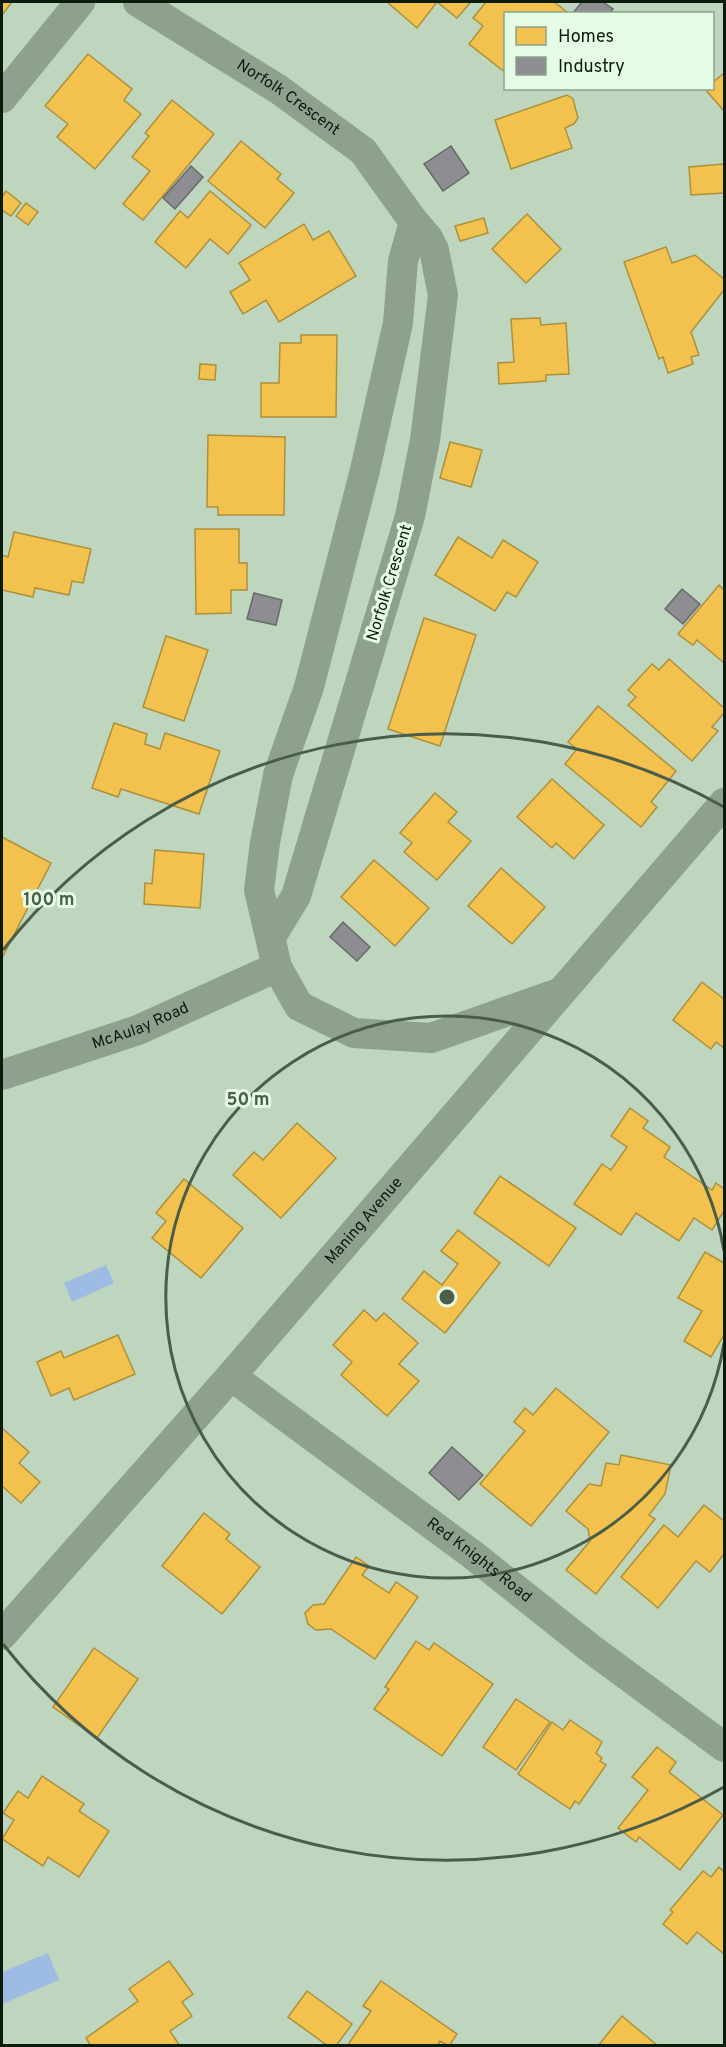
<svg xmlns="http://www.w3.org/2000/svg" width="726" height="2047" font-family="Overpass,sans-serif">
<style>
.water{fill:#9ebbe4}
.homes{fill:#f2c14e;stroke:#ad903a;stroke-width:1.5}
.industry{fill:#8d8d92;stroke:#666b6a;stroke-width:1.5}
.lines{fill:none;stroke-linecap:round;stroke-linejoin:round}
.minor{stroke:#8ea08e;stroke-width:30}
.ring{fill:none;stroke:#4a5d4a;stroke-width:3}
.labels{text-anchor:middle;dominant-baseline:central;stroke-width:6;stroke-linejoin:round;paint-order:stroke}
.street-label{font-size:16px;fill:#0b1c0c;stroke:#e4fbe4}
.centre{fill:#4a5d4a;stroke:#e4fbe4;stroke-width:3}
.ring-label{font-size:18px;text-anchor:middle;font-weight:bold;fill:#4a5d4a;stroke:#e4fbe4;stroke-width:6;stroke-linejoin:round;paint-order:stroke}
</style>
<rect width="100%" height="100%" fill="#bed6be"/>
<g class="water">
<polygon points="106,1265 114,1283 72,1302 64,1283"/>
<polygon points="48,1953 59,1980 2,2004 2,1972"/>
</g>
<g class="homes">
<polygon points="2,2 12,2 2,15"/>
<polygon points="387,2 471,2 457,18 437,2 417,28"/>
<polygon points="486,2 554,2 567,12 565,14 506,14 506,73 469,44 483,26 473,18"/>
<polygon points="88,54 132,89 124,100 141,114 95,169 57,137 68,124 45,106"/>
<polygon points="724,73 724,111 705,89 712,88 712,83"/>
<polygon points="567,95 573,99 578,118 574,124 565,128 572,148 511,169 495,120"/>
<polygon points="172,100 214,134 143,220 123,204 150,171 132,157 149,136 145,133"/>
<polygon points="241,141 281,174 277,179 294,193 265,228 208,181"/>
<polygon points="724,164 724,193 691,195 689,167"/>
<polygon points="6,191 21,203 11,216 2,210 2,197"/>
<polygon points="210,191 251,225 228,254 210,239 186,268 155,242 180,211 188,218"/>
<polygon points="26,203 38,212 28,225 16,216"/>
<polygon points="527,214 561,249 526,283 492,249"/>
<polygon points="484,218 488,233 460,241 455,226"/>
<polygon points="304,224 313,240 329,231 356,276 279,322 266,300 243,314 230,292 250,280 239,263"/>
<polygon points="666,247 672,263 695,255 724,279 724,290 691,332 699,355 691,357 693,364 668,373 663,357 659,359 624,262"/>
<polygon points="540,318 541,325 566,323 569,374 546,375 546,381 499,384 498,363 514,362 511,319"/>
<polygon points="301,335 337,335 336,417 261,417 261,383 279,383 280,343 301,343"/>
<polygon points="200,364 216,365 215,380 199,379"/>
<polygon points="208,435 285,437 284,515 218,515 218,507 207,507"/>
<polygon points="450,442 482,450 471,487 440,478"/>
<polygon points="195,529 239,529 239,563 247,563 247,590 231,590 231,613 196,614"/>
<polygon points="14,532 91,549 83,583 72,581 69,595 35,588 33,597 2,590 2,555 8,557"/>
<polygon points="458,537 492,558 503,540 538,562 516,597 507,592 495,611 435,575"/>
<polygon points="719,585 724,590 724,663 697,640 693,645 678,634"/>
<polygon points="424,618 476,635 440,746 388,729"/>
<polygon points="166,636 208,650 184,721 143,707"/>
<polygon points="669,659 724,708 724,713 712,727 718,731 692,761 628,705 636,697 628,690 652,664 659,670"/>
<polygon points="598,706 676,771 651,802 657,807 641,827 565,764 577,749 568,742"/>
<polygon points="114,723 147,734 145,744 160,749 165,733 220,751 199,814 121,789 118,797 92,788"/>
<polygon points="552,779 604,825 574,859 556,843 552,848 517,817"/>
<polygon points="435,793 457,812 448,822 471,841 437,880 404,852 412,843 400,833"/>
<polygon points="2,837 51,863 3,956 2,955"/>
<polygon points="155,850 204,854 200,908 144,904 145,883 152,884"/>
<polygon points="374,860 429,908 395,946 341,897"/>
<polygon points="501,868 545,907 512,944 468,906"/>
<polygon points="702,982 724,999 724,1048 716,1042 711,1049 673,1020"/>
<polygon points="630,1108 648,1121 643,1128 670,1147 664,1157 712,1190 716,1183 724,1189 724,1211 712,1230 694,1218 679,1241 636,1213 621,1235 574,1204 602,1164 611,1170 627,1147 611,1136"/>
<polygon points="297,1123 336,1158 281,1218 233,1175 254,1152 263,1160"/>
<polygon points="500,1176 576,1228 549,1266 474,1213"/>
<polygon points="184,1179 243,1228 201,1278 152,1238 166,1221 156,1213"/>
<polygon points="458,1230 500,1263 445,1333 402,1299 424,1271 442,1285 458,1264 441,1251"/>
<polygon points="705,1252 724,1263 724,1335 711,1357 684,1341 702,1311 678,1298"/>
<polygon points="364,1310 376,1321 384,1313 418,1343 399,1364 419,1381 387,1416 341,1375 352,1362 333,1345"/>
<polygon points="118,1335 135,1374 74,1400 69,1388 51,1396 37,1362 61,1351 64,1358"/>
<polygon points="556,1388 609,1432 531,1526 480,1484 525,1431 514,1422 525,1408 533,1415"/>
<polygon points="2,1428 29,1452 19,1463 40,1482 21,1503 2,1486"/>
<polygon points="621,1455 671,1465 665,1494 649,1515 655,1519 596,1594 566,1570 590,1541 588,1529 566,1511 589,1484 601,1486 606,1463 619,1465"/>
<polygon points="704,1505 724,1521 724,1554 710,1572 696,1561 658,1608 621,1577 664,1525 678,1537"/>
<polygon points="204,1513 230,1534 226,1539 260,1567 222,1614 162,1566"/>
<polygon points="356,1557 369,1566 362,1575 389,1593 396,1582 418,1597 375,1659 331,1629 316,1630 308,1624 305,1613 313,1605 324,1604"/>
<polygon points="416,1641 429,1650 434,1643 493,1684 442,1756 374,1709 389,1689 385,1687"/>
<polygon points="94,1648 138,1679 97,1738 53,1707"/>
<polygon points="516,1699 550,1722 516,1770 483,1747"/>
<polygon points="570,1720 602,1742 596,1753 602,1758 600,1761 606,1765 579,1804 575,1801 570,1809 518,1774 552,1722 563,1730"/>
<polygon points="657,1747 676,1762 669,1772 723,1815 680,1870 639,1837 636,1842 618,1828 648,1790 632,1777"/>
<polygon points="42,1776 84,1804 79,1811 109,1831 79,1877 48,1857 43,1866 2,1839 14,1820 3,1813 18,1791 28,1798"/>
<polygon points="719,1867 724,1872 724,1954 697,1932 687,1944 663,1924 673,1912 670,1910 703,1871 711,1877"/>
<polygon points="169,1961 193,1994 182,2002 192,2016 170,2031 180,2046 91,2046 86,2038 138,2001 129,1989"/>
<polygon points="381,1981 457,2034 449,2046 440,2041 437,2046 347,2046 371,2011 363,2006"/>
<polygon points="307,1991 352,2024 336,2046 328,2046 288,2017"/>
<polygon points="622,2016 658,2046 598,2046"/>
</g>
<g class="industry">
<polygon points="582,2 603,2 613,9 609,14 572,14"/>
<polygon points="451,146 469,173 443,191 424,164"/>
<polygon points="191,166 203,177 175,209 163,198"/>
<polygon points="682,589 700,604 683,624 665,609"/>
<polygon points="254,593 282,600 276,625 247,619"/>
<polygon points="343,922 370,947 357,961 330,937"/>
<polygon points="452,1447 483,1475 459,1500 429,1473"/>
</g>
<g class="lines">
<g class="minor">
<path id="s1" d="M138,2l140,87 85,62 51,71 14,16 6,12 9,45 -18,145 -15,76 -114,380 -25,41"/>
<polyline points="2,98 80,2"/>
<polyline points="414,222 403,261 398,323 365,470 309,687 278,775 265,843 259,890 277,967 299,1006 354,1033 431,1038 559,993"/>
<path id="s2" d="M2,1075l136,-45 139,-63"/>
<path id="s3" d="M231,1376l242,179 117,93 134,99"/>
<path id="s4" d="M2,1635l229,-259 493,-573"/>
</g>
</g>
<g class="ring">
<path d="M724 1343A281 281 0 1 1 724 1251"/>
<path d="M724 1787A563 563 0 0 1 3 1644M3 950A563 563 0 0 1 724 807"/>
</g>
<g class="labels">
<g class="street-label">
<text stroke="none"><textPath href="#s1" startOffset="178">Norfolk Crescent</textPath></text>
<text transform="translate(390 583) rotate(-73)">Norfolk Crescent</text>
<text stroke="none"><textPath href="#s2" startOffset="147">McAulay Road</textPath></text>
<text stroke="none"><textPath href="#s4" startOffset="550">Maning Avenue</textPath></text>
<text stroke="none"><textPath href="#s3" startOffset="309">Red Knights Road</textPath></text>
</g>
</g>
<circle cx="447" cy="1297" r="9" class="centre"/>
<g class="ring-label">
<text x="49" y="905">100 m</text>
<text x="248" y="1105">50 m</text>
</g>
<rect width="726" height="2047" fill="none" stroke="#0b1c0c" stroke-width="6"/>
<rect x="504" y="12" width="210" height="78" fill="#e4fbe4" stroke="#8da28e" stroke-width="1.5"/>
<rect x="516" y="27" width="30" height="18" fill="#f2c14e" stroke="#8da28e" stroke-width="1.5"/>
<text x="558" y="42" font-size="18" fill="#0b1c0c">Homes</text>
<rect x="516" y="57" width="30" height="18" fill="#8d8d92" stroke="#8da28e" stroke-width="1.5"/>
<text x="558" y="72" font-size="18" fill="#0b1c0c">Industry</text>
</svg>
